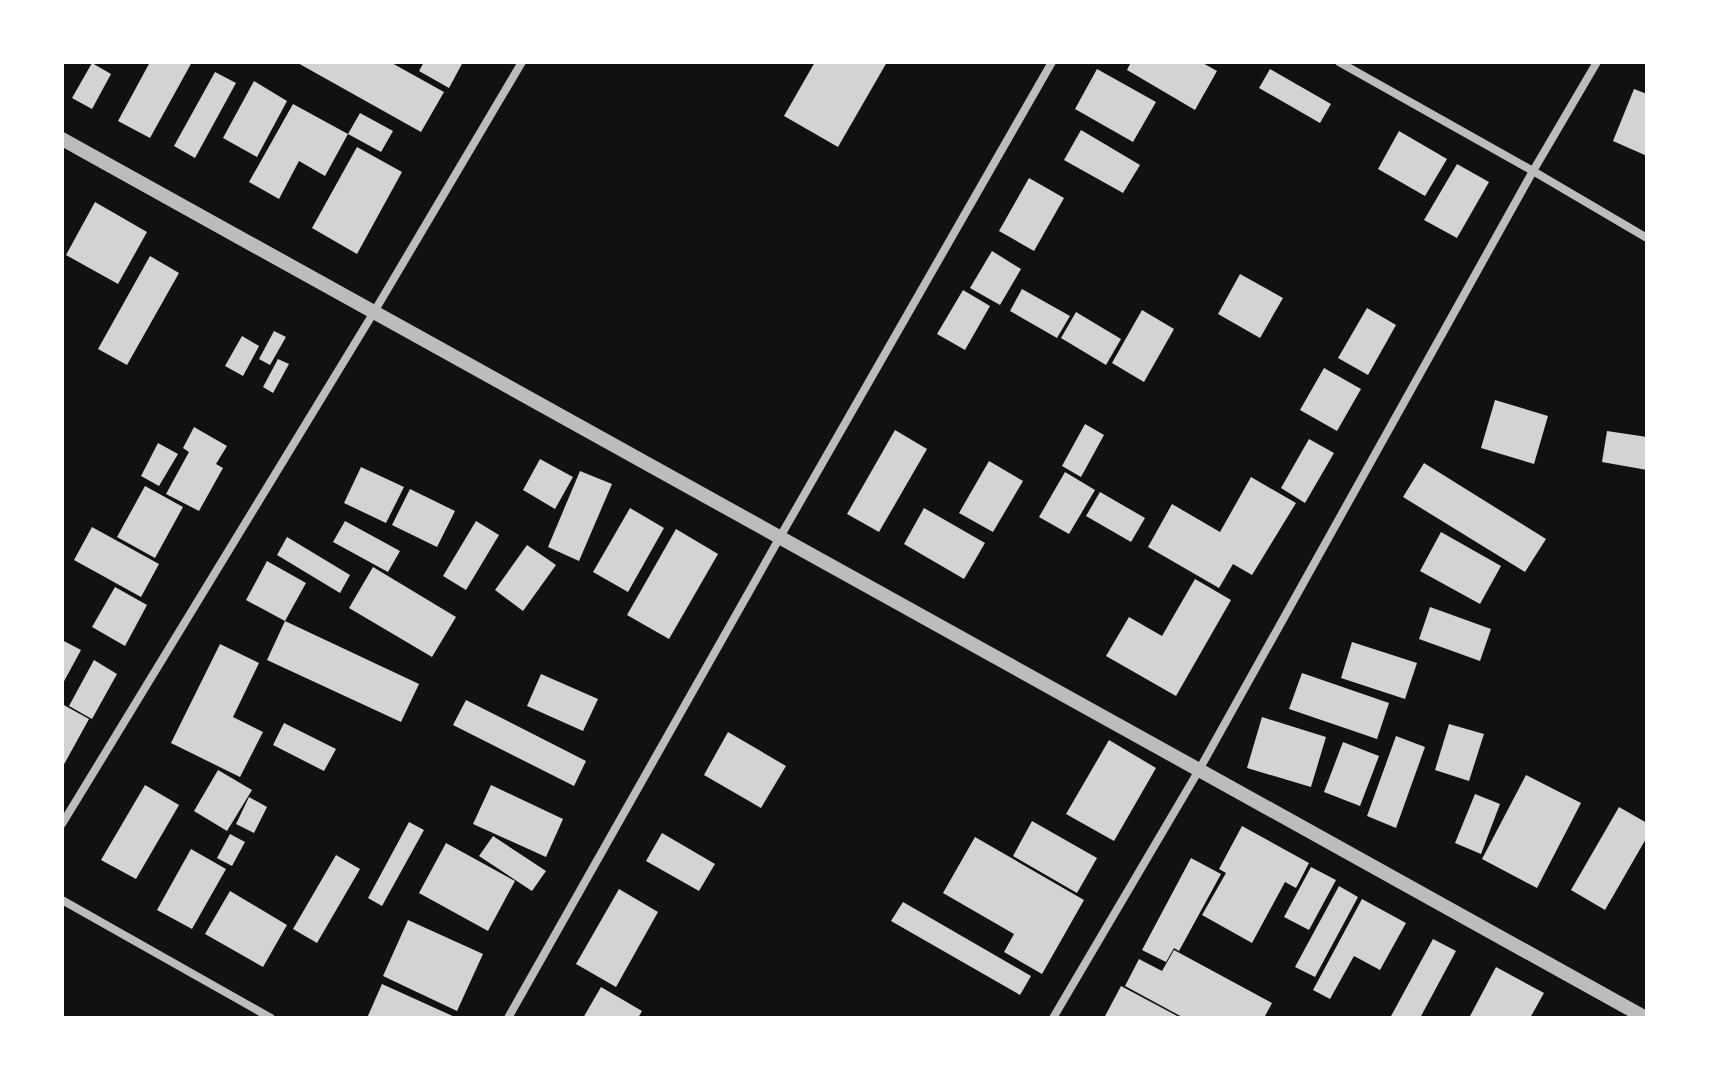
<svg xmlns="http://www.w3.org/2000/svg" width="1709" height="1080" font-family="'PT Sans Narrow',sans-serif">
<style>
.building{fill:#d3d3d3}
.lines{fill:none;stroke-linecap:round;stroke-linejoin:round}
.minor{stroke:#bcbcbc;stroke-width:8}
.tertiary{stroke:#bcbcbc;stroke-width:14}
</style>
<rect width="100%" height="100%" fill="#111"/>
<g class="building">
<polygon points="150,62 192,62 150,138 118,121"/>
<polygon points="296,62 390,62 444,92 421,132"/>
<polygon points="424,62 463,62 449,88 419,71"/>
<polygon points="815,62 887,62 838,147 784,116"/>
<polygon points="1131,62 1201,62 1217,71 1195,110 1127,70"/>
<polygon points="92,63 111,74 92,109 72,98"/>
<polygon points="1097,69 1156,102 1133,142 1075,109"/>
<polygon points="1270,69 1331,104 1320,123 1259,88"/>
<polygon points="215,72 236,83 195,158 174,146"/>
<polygon points="254,81 287,101 257,157 223,138"/>
<polygon points="1634,89 1647,94 1647,156 1613,141"/>
<polygon points="293,104 348,134 325,176 299,161 279,199 249,182"/>
<polygon points="360,113 393,131 381,152 348,134"/>
<polygon points="1081,130 1140,165 1123,193 1064,160"/>
<polygon points="1399,131 1447,159 1425,196 1378,169"/>
<polygon points="357,147 402,172 357,254 312,228"/>
<polygon points="1457,164 1489,182 1457,238 1424,220"/>
<polygon points="1029,178 1064,198 1034,251 999,231"/>
<polygon points="95,202 147,232 118,284 66,255"/>
<polygon points="992,251 1021,269 1000,305 970,288"/>
<polygon points="150,256 179,273 127,365 98,349"/>
<polygon points="1240,274 1283,298 1260,338 1218,314"/>
<polygon points="1022,289 1070,316 1057,338 1010,311"/>
<polygon points="963,290 990,306 965,350 937,334"/>
<polygon points="1367,308 1396,325 1368,375 1338,358"/>
<polygon points="1142,310 1174,329 1144,382 1112,363"/>
<polygon points="1076,312 1121,339 1106,365 1061,338"/>
<polygon points="274,331 286,337 270,365 259,359"/>
<polygon points="242,336 259,346 243,376 225,366"/>
<polygon points="278,359 289,364 273,393 263,387"/>
<polygon points="1324,368 1361,389 1337,431 1300,410"/>
<polygon points="1495,400 1548,416 1534,464 1481,448"/>
<polygon points="1085,424 1104,435 1081,477 1062,466"/>
<polygon points="194,427 227,446 216,464 223,468 199,511 166,494 189,452 183,448"/>
<polygon points="895,430 927,449 879,532 847,514"/>
<polygon points="1607,431 1647,437 1647,470 1602,462"/>
<polygon points="1309,439 1334,453 1305,503 1281,488"/>
<polygon points="158,443 178,454 159,486 141,476"/>
<polygon points="540,459 573,477 555,509 523,490"/>
<polygon points="989,461 1023,481 993,532 959,513"/>
<polygon points="1424,463 1546,539 1525,572 1403,497"/>
<polygon points="361,467 404,487 386,523 344,503"/>
<polygon points="580,471 612,484 579,561 548,547"/>
<polygon points="1065,472 1095,490 1069,534 1039,517"/>
<polygon points="1251,477 1296,503 1252,575 1233,564 1219,588 1148,547 1172,504 1220,532"/>
<polygon points="145,486 183,507 155,558 117,537"/>
<polygon points="410,489 455,511 437,547 392,525"/>
<polygon points="1100,492 1145,518 1131,542 1086,516"/>
<polygon points="630,508 664,528 628,592 593,572"/>
<polygon points="924,508 985,543 964,579 904,544"/>
<polygon points="345,521 400,551 388,572 333,542"/>
<polygon points="476,521 499,535 466,590 443,576"/>
<polygon points="92,527 159,564 141,597 74,560"/>
<polygon points="676,529 718,554 669,639 627,615"/>
<polygon points="1441,532 1501,566 1480,604 1420,571"/>
<polygon points="287,537 350,575 340,593 277,555"/>
<polygon points="527,545 556,565 523,611 495,590"/>
<polygon points="267,561 306,583 285,621 246,600"/>
<polygon points="373,567 456,617 432,657 349,608"/>
<polygon points="1195,579 1231,600 1176,696 1106,656 1129,617 1162,636"/>
<polygon points="115,587 147,605 125,646 92,627"/>
<polygon points="1430,607 1491,629 1480,661 1419,639"/>
<polygon points="285,621 419,684 401,722 267,660"/>
<polygon points="62,640 81,650 62,685"/>
<polygon points="1352,642 1417,663 1405,699 1341,678"/>
<polygon points="220,644 259,663 233,717 263,732 240,777 171,743"/>
<polygon points="94,660 117,674 92,719 69,706"/>
<polygon points="1302,673 1389,703 1377,739 1289,709"/>
<polygon points="541,674 598,699 583,731 527,706"/>
<polygon points="466,700 586,761 574,786 453,725"/>
<polygon points="62,704 89,719 62,768"/>
<polygon points="1262,717 1326,737 1311,787 1247,768"/>
<polygon points="284,723 336,749 324,771 273,745"/>
<polygon points="1449,724 1484,734 1469,781 1435,770"/>
<polygon points="728,732 786,766 761,808 704,775"/>
<polygon points="1396,736 1425,747 1396,828 1367,816"/>
<polygon points="1109,740 1156,768 1114,841 1066,814"/>
<polygon points="1343,742 1379,756 1360,806 1324,792"/>
<polygon points="218,770 252,790 227,831 194,811"/>
<polygon points="1526,775 1581,803 1537,888 1482,859"/>
<polygon points="145,785 179,805 136,879 101,860"/>
<polygon points="491,785 563,819 546,857 473,824"/>
<polygon points="1475,794 1500,804 1481,854 1455,843"/>
<polygon points="249,797 267,807 254,833 236,824"/>
<polygon points="1619,807 1647,823 1647,837 1605,910 1571,890"/>
<polygon points="1032,821 1097,858 1077,893 1013,856"/>
<polygon points="409,822 424,830 382,906 368,898"/>
<polygon points="1242,826 1309,863 1296,888 1285,882 1252,943 1202,915 1226,873 1219,869"/>
<polygon points="662,833 715,864 699,891 646,861"/>
<polygon points="230,834 245,842 232,866 217,858"/>
<polygon points="493,836 546,871 532,891 479,856"/>
<polygon points="975,837 1084,900 1042,974 1004,952 1014,934 943,893"/>
<polygon points="446,843 515,881 488,931 419,893"/>
<polygon points="191,849 226,869 192,929 157,910"/>
<polygon points="336,855 360,869 317,943 293,929"/>
<polygon points="1191,858 1221,874 1179,951 1174,948 1166,962 1142,950"/>
<polygon points="1311,867 1336,880 1309,930 1284,917"/>
<polygon points="1339,886 1358,897 1315,977 1295,967"/>
<polygon points="619,889 658,912 616,987 576,964"/>
<polygon points="230,891 287,925 263,967 205,934"/>
<polygon points="1362,899 1406,923 1380,970 1354,956 1330,999 1313,990"/>
<polygon points="903,902 1031,976 1020,995 891,921"/>
<polygon points="408,920 483,954 457,1011 383,976"/>
<polygon points="1433,939 1456,951 1420,1018 1390,1018"/>
<polygon points="1174,950 1272,1003 1264,1018 1184,1018 1125,986 1139,959 1162,971"/>
<polygon points="1496,967 1544,993 1530,1018 1469,1018"/>
<polygon points="382,984 457,1018 367,1018"/>
<polygon points="1121,986 1181,1018 1104,1018"/>
<polygon points="601,987 642,1011 638,1018 583,1018"/>
</g>
<g class="lines">
<g class="minor">
<polyline points="1339,62 1533,171 1647,238"/>
<polyline points="62,824 374,312 522,62"/>
<polyline points="62,900 271,1018"/>
<polyline points="508,1018 780,537 1052,62"/>
<polyline points="1053,1018 1199,770 1533,171 1597,62"/>
</g>
<polyline class="tertiary" points="62,139 1646,1018"/>
</g>
<rect width="1709" height="1080" fill="none" stroke="#ffffff" stroke-width="128"/>
</svg>
